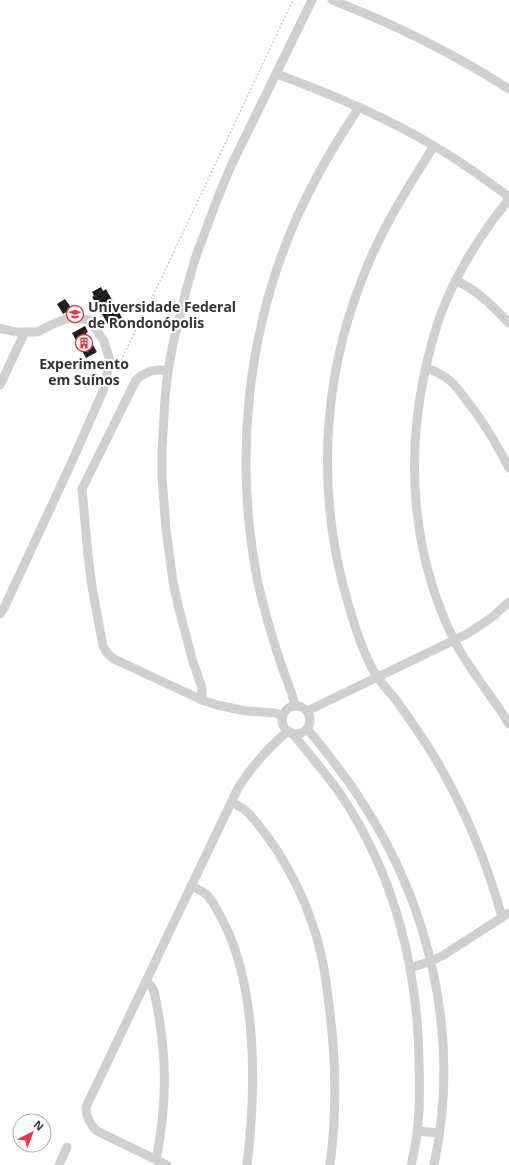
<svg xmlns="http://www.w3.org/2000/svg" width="509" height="1165" font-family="'Open Sans',sans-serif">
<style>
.building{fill:url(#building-cross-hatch)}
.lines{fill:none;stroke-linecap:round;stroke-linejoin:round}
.path{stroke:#cdcdcd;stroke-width:1.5;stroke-dasharray:2 2;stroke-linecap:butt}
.minor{stroke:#d0d0d0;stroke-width:9}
.labels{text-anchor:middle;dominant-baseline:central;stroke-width:4;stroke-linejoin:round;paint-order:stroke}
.poi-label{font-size:14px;font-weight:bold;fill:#333;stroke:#fff;text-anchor:start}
</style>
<defs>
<pattern id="building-cross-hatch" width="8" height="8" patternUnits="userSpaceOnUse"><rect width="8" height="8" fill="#1a1a1a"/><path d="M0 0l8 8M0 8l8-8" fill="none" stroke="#333"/></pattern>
</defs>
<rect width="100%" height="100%" fill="#fff"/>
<g class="building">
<polygon points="101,287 103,291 106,289 122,318 109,326 92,297 94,296 92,292"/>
<polygon points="65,299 72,309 63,314 57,304"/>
<polygon points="85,326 88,332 86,333 97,352 86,358 72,333"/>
</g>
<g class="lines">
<polyline class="path" points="119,364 161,279 293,0"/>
<g class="minor">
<path d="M332,0c62,24 121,53 177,89"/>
<path d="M277,74c54,20 107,42 157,72 26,15 51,33 75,51"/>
<path d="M434,146c-28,44 -55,87 -73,136 -40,102 -44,217 -13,321 6,21 13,44 23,63 6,13 16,23 25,34 11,15 21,30 31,45 34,54 58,111 75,172"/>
<path d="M509,199c-28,35 -53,74 -69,117 -6,18 -11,36 -15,55 -20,90 -12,186 29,269 15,30 38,55 55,84"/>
<path d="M456,281c22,9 37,26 53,42"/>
<polyline points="0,328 15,332 37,332 53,324 71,317 89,320 104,341 110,361 103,391 70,466 4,608 0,614"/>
<path d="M426,368c7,2 13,5 19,9 8,5 14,13 19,20 18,22 32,46 45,71"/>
<path d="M168,371c-13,-3 -23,0 -32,9l-54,109 6,66 4,32 11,59 4,7 7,6 88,41 15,5 29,6 30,2 6,3"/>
<polyline points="0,385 25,332"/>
<polyline points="202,700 202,688 193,662 179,609 173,582 166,529 162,476 162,450 165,398 168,371 173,344 186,291 195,259 218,197 231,166 312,0"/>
<path d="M295,705c-4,-15 -10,-29 -15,-44 -9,-27 -17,-55 -23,-83 -23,-121 -10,-248 40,-361 12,-26 25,-51 40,-75 7,-12 15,-23 22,-35"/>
<circle cx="296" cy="720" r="14"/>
<polyline points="307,711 467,634 491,618 509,602"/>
<path d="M308,727l1,4c18,22 36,44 51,68 71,107 101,240 74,366"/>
<path d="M292,733c17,21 34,40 49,62 53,79 77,173 78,267 1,34 1,70 -8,103"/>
<path d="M231,802c5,3 11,5 15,9 11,10 24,29 32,41 13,21 25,44 33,68 10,27 15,56 18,85 7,53 8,107 1,160"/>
<path d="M191,886c6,3 11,5 16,9 6,7 12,18 16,26 35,68 33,170 24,244"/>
<polyline points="410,968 431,961 442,956 509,913"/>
<path d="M146,981l5,5 3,5c13,59 14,110 2,169"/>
<polyline points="417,1131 439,1133"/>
<polyline points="59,1165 67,1147"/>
<path d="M167,1165l-70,-34c-8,-7 -11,-14 -11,-24l152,-319c14,-22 30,-40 50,-57"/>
</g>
</g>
<defs>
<g id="university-ring" transform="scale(0.9)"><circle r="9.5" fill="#fff" stroke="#e63946" stroke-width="1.5"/><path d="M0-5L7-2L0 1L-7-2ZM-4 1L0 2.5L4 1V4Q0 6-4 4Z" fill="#e63946"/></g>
<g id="building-ring" transform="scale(0.9)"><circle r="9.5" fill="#fff" stroke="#e63946" stroke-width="1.5"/><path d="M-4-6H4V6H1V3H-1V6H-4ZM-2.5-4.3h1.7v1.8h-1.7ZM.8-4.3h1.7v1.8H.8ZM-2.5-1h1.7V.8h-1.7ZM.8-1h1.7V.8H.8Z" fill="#e63946"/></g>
</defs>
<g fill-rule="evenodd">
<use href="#university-ring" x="75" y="314"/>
<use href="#building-ring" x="84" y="343"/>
</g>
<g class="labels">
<g class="poi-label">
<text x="88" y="306">Universidade Federal<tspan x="88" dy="16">de Rondonópolis</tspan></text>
<text x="84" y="363" text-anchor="middle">Experimento<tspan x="84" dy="16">em Suínos</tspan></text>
</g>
</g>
<g transform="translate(32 1133) rotate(42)"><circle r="19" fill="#ffffff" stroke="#adadad"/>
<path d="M0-3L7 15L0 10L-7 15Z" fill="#e63946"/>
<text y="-6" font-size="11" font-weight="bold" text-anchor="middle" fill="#333333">N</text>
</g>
</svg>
